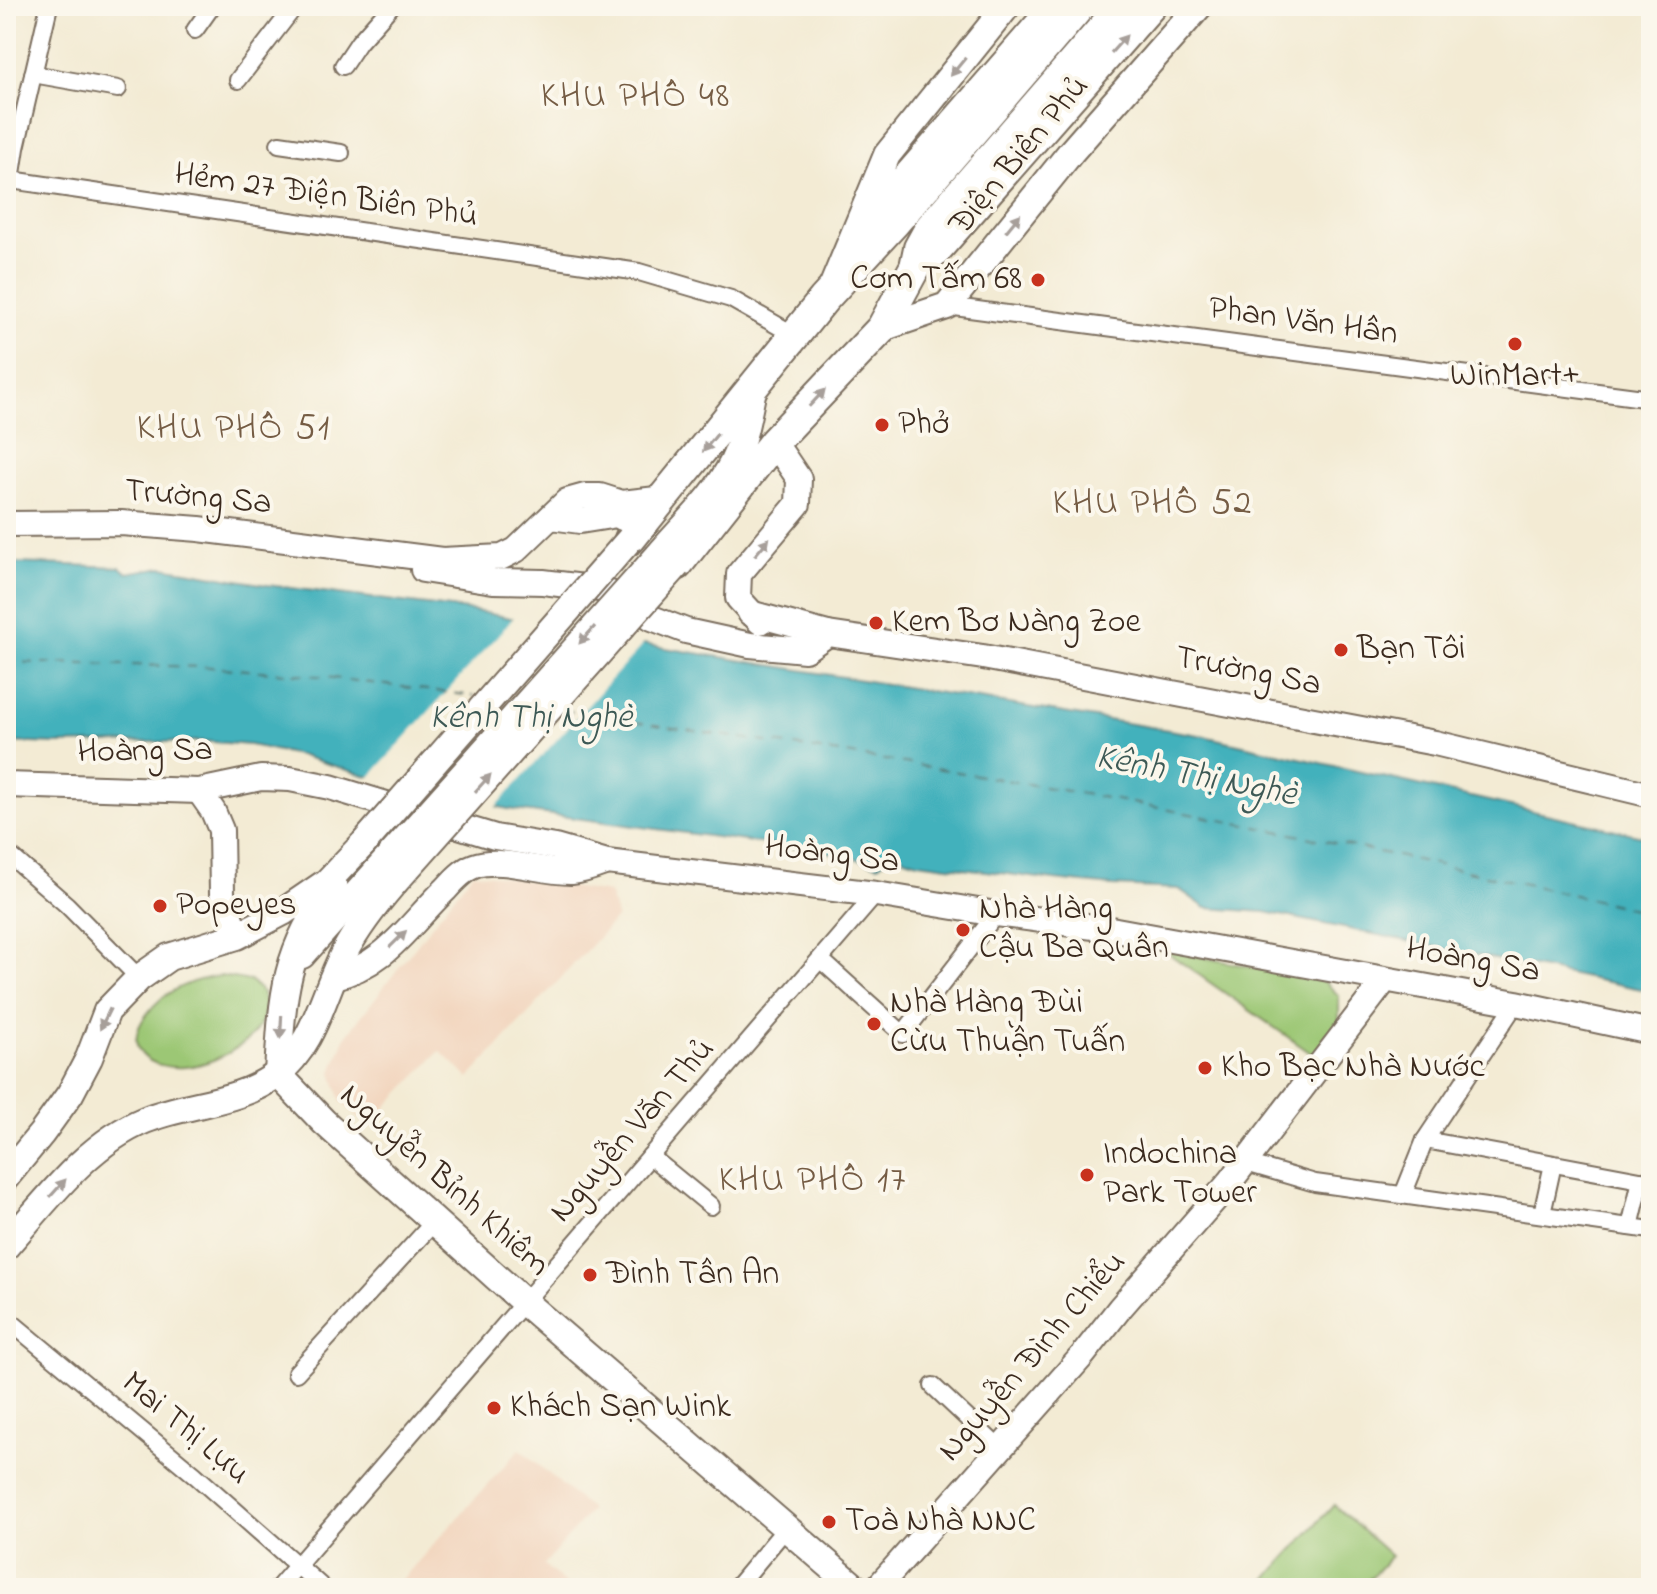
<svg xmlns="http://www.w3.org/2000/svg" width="1657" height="1594" font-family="'Indie Flower',sans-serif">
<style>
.built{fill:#f2d5be}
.green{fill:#9cc775;stroke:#6c784a;stroke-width:2}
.water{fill:#42b1bc;stroke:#3e6e6d;stroke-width:2}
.pier{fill:#f3ebd4}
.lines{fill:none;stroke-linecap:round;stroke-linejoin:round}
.ferry{stroke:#3d5955;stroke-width:2;stroke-dasharray:10 8;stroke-linecap:butt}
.street-casing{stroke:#7b6e5e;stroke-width:20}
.secondary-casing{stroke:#7b6e5e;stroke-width:28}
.primary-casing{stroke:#7b6e5e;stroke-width:30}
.highway-casing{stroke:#7b6e5e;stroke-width:34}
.street{stroke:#fff;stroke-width:16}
.secondary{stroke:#fff;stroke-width:24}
.primary{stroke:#fff;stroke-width:26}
.highway{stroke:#fff;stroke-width:30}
.primary-bridge-casing{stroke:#7b6e5e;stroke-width:30;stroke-linecap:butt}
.primary-bridge{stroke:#fff;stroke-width:26}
.oneway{fill:#a79f9a}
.poi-dot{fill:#c8321e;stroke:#fbf7ec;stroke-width:3}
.labels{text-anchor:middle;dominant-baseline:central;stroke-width:8;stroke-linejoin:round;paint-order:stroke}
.street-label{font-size:34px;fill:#3b2a1e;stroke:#fbf7ec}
.poi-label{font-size:34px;fill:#3b2a1e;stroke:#fbf7ec;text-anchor:start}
.neighbourhood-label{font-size:36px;letter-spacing:2px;fill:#755c44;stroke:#fbf7ec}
.water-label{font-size:36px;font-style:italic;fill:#3d5955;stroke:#fbf7ec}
</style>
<rect width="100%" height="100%" fill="#fbf7ec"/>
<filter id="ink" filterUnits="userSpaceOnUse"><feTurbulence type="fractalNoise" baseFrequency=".0125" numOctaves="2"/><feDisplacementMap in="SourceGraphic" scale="16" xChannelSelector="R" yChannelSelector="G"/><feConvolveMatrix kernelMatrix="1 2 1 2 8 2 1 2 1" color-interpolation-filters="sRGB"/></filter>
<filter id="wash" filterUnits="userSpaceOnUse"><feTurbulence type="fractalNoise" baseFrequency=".006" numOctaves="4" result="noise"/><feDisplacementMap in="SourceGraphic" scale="32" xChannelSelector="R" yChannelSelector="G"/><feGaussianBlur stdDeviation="1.8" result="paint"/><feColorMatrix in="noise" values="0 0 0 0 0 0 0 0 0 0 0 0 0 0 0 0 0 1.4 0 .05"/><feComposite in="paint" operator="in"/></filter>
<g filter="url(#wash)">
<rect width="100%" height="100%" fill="#f3ebd4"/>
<g class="built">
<polygon points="473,872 609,893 617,917 469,1078 440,1051 368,1126 341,1101 332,1072 346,1036"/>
<polygon points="520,1449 591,1510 544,1565 571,1588 394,1588"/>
</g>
<g class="green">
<polygon points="1162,949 1325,982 1339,996 1339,1030 1315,1056"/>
<path d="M221,976l29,5 12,11c17,41 -43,72 -77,75 -36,3 -65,-18 -38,-53 17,-24 46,-35 74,-38z"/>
<polygon points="1334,1505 1391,1556 1361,1588 1258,1588"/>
</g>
<polygon class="water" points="16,563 120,567 127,573 163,567 267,585 475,611 653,646 1199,735 1651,838 1651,991 1305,920 1265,912 1206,908 1179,889 1113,886 1054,880 918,862 896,855 878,865 841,854 508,809 367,776 302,756 250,745 202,741 57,744 6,742 6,568"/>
<polygon class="pier" points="516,615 646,641 493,810 367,780"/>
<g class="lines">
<g class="ferry">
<polyline points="6,662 211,667 309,675 474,696"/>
<path d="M563,710c134,23 268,40 401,63 230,39 459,86 687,140"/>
</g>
</g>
</g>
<g filter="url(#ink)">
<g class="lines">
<g class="street-casing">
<g id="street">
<polyline points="49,6 16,148 11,180 639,272 731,299 796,336"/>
<polyline points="195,30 212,6"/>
<polyline points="343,66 359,42 391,6"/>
<polyline points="33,74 118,89"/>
<polyline points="238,80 295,6"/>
<polyline points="279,144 341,153"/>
<polyline points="947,306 1651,399"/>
<polyline points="6,852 67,905 139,978"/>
<polyline points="821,960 903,1034 996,914"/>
<polyline points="1425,1140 1651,1182"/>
<polyline points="650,1156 711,1206"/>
<polyline points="1243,1162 1315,1183 1651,1230"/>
<polyline points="1403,1195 1425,1140 1516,1003"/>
<polyline points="1542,1214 1553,1164"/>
<polyline points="1630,1227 1641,1180"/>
<polyline points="6,1318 195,1475 323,1588"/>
<polyline points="296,1373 434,1222"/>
<polyline points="933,1386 1000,1449"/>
<polyline points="278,1588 876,894"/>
<polyline points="736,1588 786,1528"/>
</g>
</g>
<g class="secondary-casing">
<g id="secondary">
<polyline points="551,517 580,521 617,515 637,526"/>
<polyline points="6,524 121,523 199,529 442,560 502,557 516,550 567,501 585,496 600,496 622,503 665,498"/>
<polyline points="423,570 493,581 543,582 600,589 623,598 652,618 686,631 750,645 805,650 828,634"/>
<polyline points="750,613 828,634 983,657 1435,743 1651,795"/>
<polyline points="760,622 738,598 739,574 798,504 799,479 774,442"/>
<polyline points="6,785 199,791 261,778 290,779 330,787 495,837 555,847 607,862 876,894 996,914 1116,930 1516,1003 1651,1032"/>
<polyline points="199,791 213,811 221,830 222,894 237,936"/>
<path d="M332,978c55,-13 76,-53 114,-89 8,-9 17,-19 28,-23 27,-10 69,7 98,6 12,-1 24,-6 35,-10"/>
<polyline points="877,1588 1083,1355 1120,1308 1230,1182 1385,980"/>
</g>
</g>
<g class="primary-casing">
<g id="primary">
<polyline points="876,236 902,181 1054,6"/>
<polyline points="915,267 936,253 1153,6"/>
<polyline points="833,285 887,155 1007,6"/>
<polyline points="882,328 947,306 1071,152 1199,6"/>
<path d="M658,556c25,-30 57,-58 75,-94 11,-23 15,-48 20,-73"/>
<polyline points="302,955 377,871"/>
<polyline points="278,1074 324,1122 524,1302 856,1588"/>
<path d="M278,1074c4,-74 6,-127 56,-187"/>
<polyline points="6,1177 42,1133 70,1094 89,1058 107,1011 139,978 169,957 237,936 283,912 327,882 364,843"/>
<path d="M6,1246c41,-46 81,-102 139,-126 44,-18 93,-16 132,-46 38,-29 46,-81 67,-121 14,-26 31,-48 50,-70"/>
</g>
</g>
<g class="highway-casing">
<g id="highway">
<polyline points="630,539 824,299 895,222 1080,6"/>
<polyline points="677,565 774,442 882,328 915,267 919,248 930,228 1122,6"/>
</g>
</g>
<use href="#street" class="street"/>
<use href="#secondary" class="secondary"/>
<use href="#primary" class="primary"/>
<use href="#highway" class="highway"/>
<g class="primary-bridge-casing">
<g id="primary-bridge">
<polyline points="364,843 630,539"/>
<polyline points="377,871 658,556"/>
<polyline points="394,883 677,565"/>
</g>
</g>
<use href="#primary-bridge" class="primary-bridge"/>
</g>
<defs><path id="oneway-solid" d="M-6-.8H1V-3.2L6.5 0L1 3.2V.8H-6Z" transform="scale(2)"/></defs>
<g class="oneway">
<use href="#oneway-solid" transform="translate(1119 44) rotate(-48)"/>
<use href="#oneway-solid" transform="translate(958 67) rotate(129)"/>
<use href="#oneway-solid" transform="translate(1013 223) rotate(-51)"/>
<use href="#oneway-solid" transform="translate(817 398) rotate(-47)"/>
<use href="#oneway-solid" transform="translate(710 443) rotate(129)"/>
<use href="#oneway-solid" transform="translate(762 547) rotate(-50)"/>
<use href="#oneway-solid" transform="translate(587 635) rotate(132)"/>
<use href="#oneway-solid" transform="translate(483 783) rotate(-48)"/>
<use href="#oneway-solid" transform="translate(398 939) rotate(-45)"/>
<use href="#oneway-solid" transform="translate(105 1019) rotate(116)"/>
<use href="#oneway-solid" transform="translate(281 1027) rotate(93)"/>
<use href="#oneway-solid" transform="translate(58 1188) rotate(-48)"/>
</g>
</g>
<g class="poi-dot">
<circle cx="1038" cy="280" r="8"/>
<circle cx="1515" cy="344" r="8"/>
<circle cx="882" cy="425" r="8"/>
<circle cx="876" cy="623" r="8"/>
<circle cx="1341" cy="650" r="8"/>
<circle cx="160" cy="906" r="8"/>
<circle cx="963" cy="930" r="8"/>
<circle cx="874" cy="1024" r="8"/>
<circle cx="1205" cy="1068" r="8"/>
<circle cx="1087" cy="1175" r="8"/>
<circle cx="590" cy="1275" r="8"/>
<circle cx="494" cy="1408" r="8"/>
<circle cx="829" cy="1522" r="8"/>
</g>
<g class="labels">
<g class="street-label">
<text transform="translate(1020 156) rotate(-50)">Điện Biên Phủ</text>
<text transform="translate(326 196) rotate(8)">Hẻm 27 Điện Biên Phủ</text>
<text transform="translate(1303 322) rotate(8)">Phan Văn Hân</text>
<text transform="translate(198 498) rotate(5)">Trường Sa</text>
<text transform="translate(1248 672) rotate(11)">Trường Sa</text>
<text transform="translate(145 752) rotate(-1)">Hoàng Sa</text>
<text transform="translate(832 855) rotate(7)">Hoàng Sa</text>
<text transform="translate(1473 961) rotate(10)">Hoàng Sa</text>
<text transform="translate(633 1131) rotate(-49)">Nguyễn Văn Thủ</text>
<text transform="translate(444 1181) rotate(42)">Nguyễn Bỉnh Khiêm</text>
<text transform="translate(1033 1357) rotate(-49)">Nguyễn Đình Chiểu</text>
<text transform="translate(185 1429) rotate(40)">Mai Thị Lựu</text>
</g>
<g class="poi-label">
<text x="1022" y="280" text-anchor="end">Cơm Tấm 68</text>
<text x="1515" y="377" text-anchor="middle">WinMart+</text>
<text x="898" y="425">Phở</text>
<text x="892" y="623">Kem Bơ Nàng Zoe</text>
<text x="1357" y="650">Bạn Tôi</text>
<text x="176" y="906">Popeyes</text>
<text x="979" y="910">Nhà Hàng<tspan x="979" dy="39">Cậu Ba Quân</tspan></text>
<text x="890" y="1004">Nhà Hàng Đùi<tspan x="890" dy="39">Cừu Thuận Tuấn</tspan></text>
<text x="1221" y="1068">Kho Bạc Nhà Nước</text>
<text x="1103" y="1155">Indochina<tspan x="1103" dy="39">Park Tower</tspan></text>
<text x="606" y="1275">Đình Tân An</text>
<text x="510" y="1408">Khách Sạn Wink</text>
<text x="845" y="1522">Toà Nhà NNC</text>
</g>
<g class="neighbourhood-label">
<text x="636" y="97">KHU PHỐ 48</text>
<text x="234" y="429">KHU PHỐ 51</text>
<text x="1153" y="504">KHU PHỐ 52</text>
<text x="813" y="1181">KHU PHỐ 17</text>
</g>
<g class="water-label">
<text x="531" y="718">Kênh Thị Nghè</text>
<text transform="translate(1196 777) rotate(11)">Kênh Thị Nghè</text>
</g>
</g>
<rect width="1657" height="1594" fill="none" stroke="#fbf7ec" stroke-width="32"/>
</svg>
